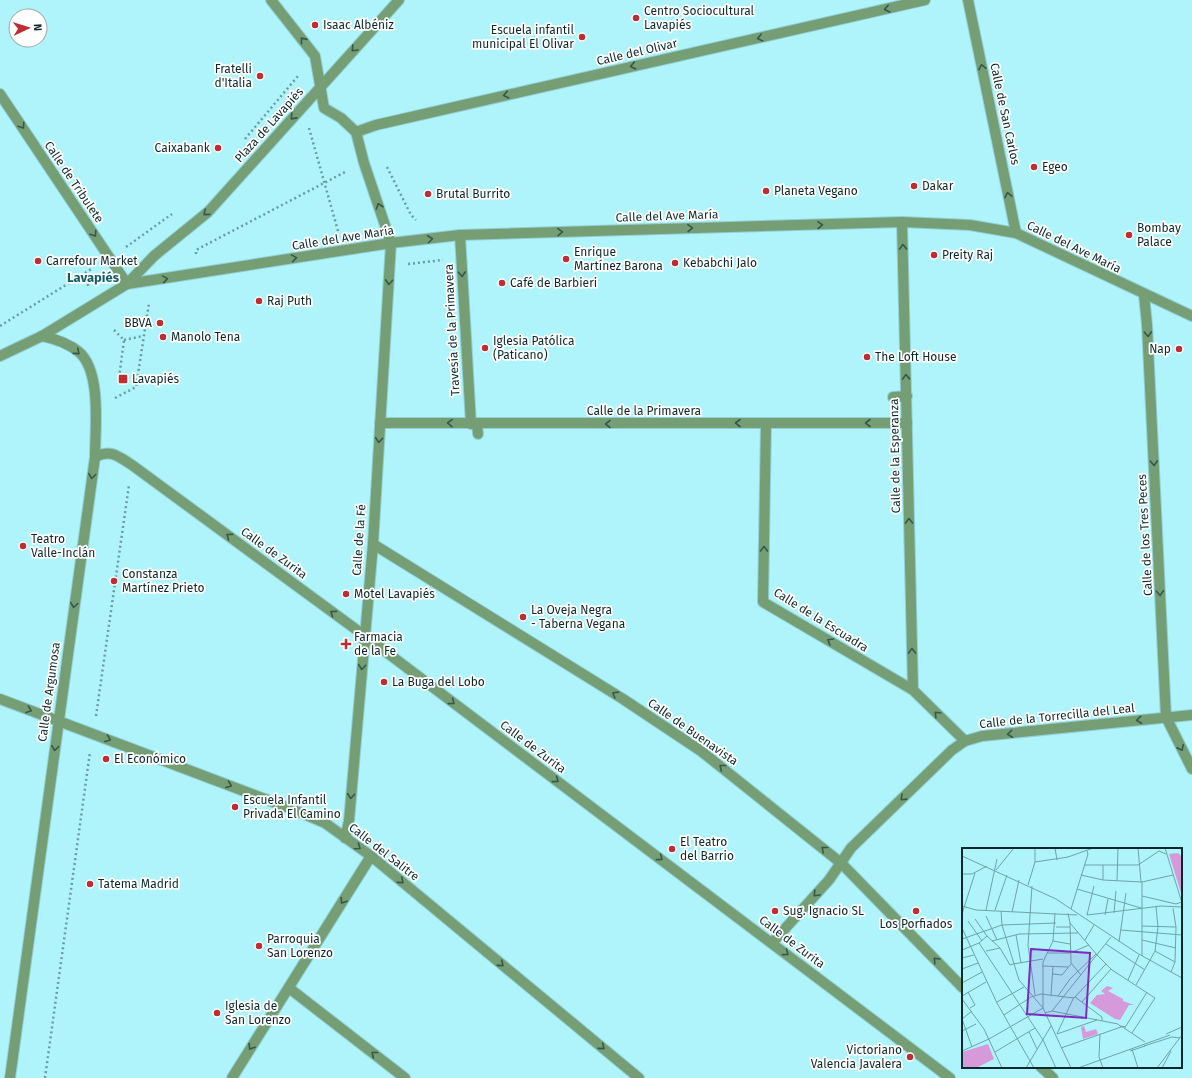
<svg xmlns="http://www.w3.org/2000/svg" width="1192" height="1078" font-family="'Fira Sans',sans-serif">
<style>
.lines{fill:none;stroke-linecap:round;stroke-linejoin:round}
.lane-casing{stroke:#92cfd6;stroke-width:12}
.street-casing{stroke:#92cfd6;stroke-width:12}
.path{stroke:#699da1;stroke-width:2.5;stroke-dasharray:2 3;stroke-linecap:butt}
.lane{stroke:#759e75;stroke-width:10}
.street{stroke:#759e75;stroke-width:10}
.oneway{stroke:#365849}
.poi-dot{fill:#bd2d32;stroke:#fff;stroke-width:1.5}
.labels{text-anchor:middle;dominant-baseline:central;stroke-width:3.5;stroke-linejoin:round;paint-order:stroke}
.poi-label{font-size:12px;fill:#0c292b;stroke:#fff;text-anchor:start}
.street-label{font-size:12px;fill:#0c292b;stroke:#fff}
.neighbourhood-label{font-size:13px;font-weight:bold;fill:#145d64;stroke:#fff}
.inset-road{fill:none;stroke:#6ea3a8;stroke-width:1}
.view{fill:#7b2cbf;fill-opacity:0.15;stroke:#7b2cbf;stroke-width:2}
.inset-edge{fill:none;stroke:#0c292b;stroke-width:2}
</style>
<rect width="100%" height="100%" fill="#aff4fb"/>
<g class="lines">
<g class="lane-casing">
<g id="lane">
<polyline points="893,397 907,396"/>
<polyline points="477,424 478,434"/>
</g>
</g>
<g class="street-casing">
<g id="street">
<polyline points="271,0 315,56 324,108 341,118 356,132 364,163 391,243 373,544 349,821 345,838"/>
<polyline points="968,0 1016,233"/>
<polyline points="0,94 127,284"/>
<polyline points="356,132 376,125 925,0"/>
<polyline points="902,222 913,690"/>
<polyline points="460,235 471,424"/>
<polyline points="127,284 391,243 460,235 902,222 970,225 1016,233 1192,316"/>
<polyline points="1144,295 1147,325 1166,717 1192,769"/>
<polyline points="0,356 42,336 127,284 154,256 208,212 399,0"/>
<polyline points="380,423 907,423"/>
<polyline points="766,423 763,602 913,690 965,741"/>
<path d="M95,457c16,-8 23,-1 37,8l233,171 585,442"/>
<polyline points="373,544 623,699 701,751 841,863 963,988"/>
<polyline points="0,699 289,808 325,823 371,856 639,1078"/>
<polyline points="772,943 829,880 851,848 952,750 965,741 982,736 1192,715"/>
<polyline points="289,988 405,1078"/>
<polyline points="1041,1067 1053,1078"/>
<path d="M10,1078l85,-621c0,-27 7,-85 -16,-105 -11,-9 -23,-13 -37,-16"/>
<polyline points="232,1078 371,856"/>
</g>
</g>
<g class="path">
<polyline points="309,128 338,231"/>
<polyline points="245,139 298,76"/>
<polyline points="387,167 411,215 416,220"/>
<polyline points="126,247 172,214"/>
<polyline points="196,254 196,250 347,171"/>
<polyline points="408,264 443,260"/>
<polyline points="83,275 89,287"/>
<polyline points="0,326 93,268"/>
<polyline points="114,330 124,340 119,378"/>
<polyline points="124,340 143,336"/>
<polyline points="115,398 136,387 149,303"/>
<polyline points="96,716 129,485"/>
<polyline points="45,1078 90,752"/>
</g>
<use href="#lane" class="lane"/>
<use href="#street" class="street"/>
</g>
<defs><path id="oneway-chevron" d="M-2-3.5L2.5 0L-2 3.5" fill="none" stroke-width="1.6" stroke-linecap="round" stroke-linejoin="round"/></defs>
<g class="oneway">
<use href="#oneway-chevron" transform="translate(887 9) rotate(167)"/>
<use href="#oneway-chevron" transform="translate(760 38) rotate(167)"/>
<use href="#oneway-chevron" transform="translate(303 40) rotate(-129)"/>
<use href="#oneway-chevron" transform="translate(354 49) rotate(133)"/>
<use href="#oneway-chevron" transform="translate(633 66) rotate(167)"/>
<use href="#oneway-chevron" transform="translate(982 67) rotate(-102)"/>
<use href="#oneway-chevron" transform="translate(506 95) rotate(167)"/>
<use href="#oneway-chevron" transform="translate(293 117) rotate(132)"/>
<use href="#oneway-chevron" transform="translate(22 126) rotate(56)"/>
<use href="#oneway-chevron" transform="translate(1008 195) rotate(-102)"/>
<use href="#oneway-chevron" transform="translate(379 206) rotate(-109)"/>
<use href="#oneway-chevron" transform="translate(206 213) rotate(139)"/>
<use href="#oneway-chevron" transform="translate(820 225) rotate(-2)"/>
<use href="#oneway-chevron" transform="translate(690 228) rotate(-2)"/>
<use href="#oneway-chevron" transform="translate(560 232) rotate(-2)"/>
<use href="#oneway-chevron" transform="translate(94 234) rotate(56)"/>
<use href="#oneway-chevron" transform="translate(430 239) rotate(-7)"/>
<use href="#oneway-chevron" transform="translate(903 247) rotate(-92)"/>
<use href="#oneway-chevron" transform="translate(294 258) rotate(-9)"/>
<use href="#oneway-chevron" transform="translate(462 274) rotate(87)"/>
<use href="#oneway-chevron" transform="translate(165 279) rotate(-9)"/>
<use href="#oneway-chevron" transform="translate(389 282) rotate(94)"/>
<use href="#oneway-chevron" transform="translate(1148 334) rotate(87)"/>
<use href="#oneway-chevron" transform="translate(77 352) rotate(41)"/>
<use href="#oneway-chevron" transform="translate(906 377) rotate(-92)"/>
<use href="#oneway-chevron" transform="translate(450 423) rotate(-179)"/>
<use href="#oneway-chevron" transform="translate(738 423) rotate(180)"/>
<use href="#oneway-chevron" transform="translate(868 423) rotate(180)"/>
<use href="#oneway-chevron" transform="translate(608 424) rotate(180)"/>
<use href="#oneway-chevron" transform="translate(379 440) rotate(94)"/>
<use href="#oneway-chevron" transform="translate(1154 463) rotate(87)"/>
<use href="#oneway-chevron" transform="translate(92 476) rotate(98)"/>
<use href="#oneway-chevron" transform="translate(909 521) rotate(-91)"/>
<use href="#oneway-chevron" transform="translate(229 536) rotate(-144)"/>
<use href="#oneway-chevron" transform="translate(764 549) rotate(-89)"/>
<use href="#oneway-chevron" transform="translate(1160 593) rotate(87)"/>
<use href="#oneway-chevron" transform="translate(74 605) rotate(98)"/>
<use href="#oneway-chevron" transform="translate(333 613) rotate(-144)"/>
<use href="#oneway-chevron" transform="translate(830 641) rotate(-149)"/>
<use href="#oneway-chevron" transform="translate(912 651) rotate(-91)"/>
<use href="#oneway-chevron" transform="translate(362 667) rotate(95)"/>
<use href="#oneway-chevron" transform="translate(615 694) rotate(-148)"/>
<use href="#oneway-chevron" transform="translate(452 702) rotate(37)"/>
<use href="#oneway-chevron" transform="translate(29 710) rotate(20)"/>
<use href="#oneway-chevron" transform="translate(937 714) rotate(-135)"/>
<use href="#oneway-chevron" transform="translate(1139 720) rotate(174)"/>
<use href="#oneway-chevron" transform="translate(1010 734) rotate(174)"/>
<use href="#oneway-chevron" transform="translate(108 739) rotate(21)"/>
<use href="#oneway-chevron" transform="translate(55 748) rotate(97)"/>
<use href="#oneway-chevron" transform="translate(1181 748) rotate(64)"/>
<use href="#oneway-chevron" transform="translate(722 767) rotate(-141)"/>
<use href="#oneway-chevron" transform="translate(556 780) rotate(37)"/>
<use href="#oneway-chevron" transform="translate(229 785) rotate(21)"/>
<use href="#oneway-chevron" transform="translate(351 796) rotate(95)"/>
<use href="#oneway-chevron" transform="translate(903 798) rotate(136)"/>
<use href="#oneway-chevron" transform="translate(358 847) rotate(35)"/>
<use href="#oneway-chevron" transform="translate(824 849) rotate(-141)"/>
<use href="#oneway-chevron" transform="translate(660 858) rotate(37)"/>
<use href="#oneway-chevron" transform="translate(401 881) rotate(40)"/>
<use href="#oneway-chevron" transform="translate(816 894) rotate(133)"/>
<use href="#oneway-chevron" transform="translate(343 901) rotate(122)"/>
<use href="#oneway-chevron" transform="translate(786 953) rotate(37)"/>
<use href="#oneway-chevron" transform="translate(936 960) rotate(-134)"/>
<use href="#oneway-chevron" transform="translate(501 964) rotate(40)"/>
<use href="#oneway-chevron" transform="translate(251 1047) rotate(122)"/>
<use href="#oneway-chevron" transform="translate(602 1047) rotate(40)"/>
<use href="#oneway-chevron" transform="translate(374 1054) rotate(-142)"/>
</g>
<g class="poi-dot">
<circle cx="636" cy="18" r="4"/>
<circle cx="315" cy="25" r="4"/>
<circle cx="582" cy="37" r="4"/>
<circle cx="260" cy="76" r="4"/>
<circle cx="218" cy="148" r="4"/>
<circle cx="1034" cy="167" r="4"/>
<circle cx="914" cy="186" r="4"/>
<circle cx="766" cy="191" r="4"/>
<circle cx="428" cy="194" r="4"/>
<circle cx="1129" cy="235" r="4"/>
<circle cx="934" cy="255" r="4"/>
<circle cx="566" cy="259" r="4"/>
<circle cx="38" cy="261" r="4"/>
<circle cx="675" cy="263" r="4"/>
<circle cx="502" cy="283" r="4"/>
<circle cx="259" cy="301" r="4"/>
<circle cx="160" cy="323" r="4"/>
<circle cx="163" cy="337" r="4"/>
<circle cx="485" cy="348" r="4"/>
<circle cx="1179" cy="349" r="4"/>
<circle cx="867" cy="357" r="4"/>
<rect x="118" y="374" width="10" height="10" rx="2"/>
<circle cx="23" cy="546" r="4"/>
<circle cx="114" cy="581" r="4"/>
<circle cx="346" cy="594" r="4"/>
<circle cx="523" cy="617" r="4"/>
<path d="M344 638h4v4h4v4h-4v4h-4v-4h-4v-4h4z"/>
<circle cx="384" cy="682" r="4"/>
<circle cx="106" cy="759" r="4"/>
<circle cx="235" cy="807" r="4"/>
<circle cx="672" cy="849" r="4"/>
<circle cx="90" cy="884" r="4"/>
<circle cx="775" cy="911" r="4"/>
<circle cx="916" cy="911" r="4"/>
<circle cx="259" cy="946" r="4"/>
<circle cx="217" cy="1013" r="4"/>
<circle cx="910" cy="1057" r="4"/>
</g>
<g class="labels">
<g class="poi-label">
<text x="644" y="11">Centro Sociocultural<tspan x="644" dy="14">Lavapiés</tspan></text>
<text x="323" y="25">Isaac Albéniz</text>
<text x="574" y="30" text-anchor="end">Escuela infantil<tspan x="574" dy="14">municipal El Olivar</tspan></text>
<text x="252" y="69" text-anchor="end">Fratelli<tspan x="252" dy="14">d'Italia</tspan></text>
<text x="210" y="148" text-anchor="end">Caixabank</text>
<text x="1042" y="167">Egeo</text>
<text x="922" y="186">Dakar</text>
<text x="774" y="191">Planeta Vegano</text>
<text x="436" y="194">Brutal Burrito</text>
<text x="1137" y="228">Bombay<tspan x="1137" dy="14">Palace</tspan></text>
<text x="574" y="252">Enrique<tspan x="574" dy="14">Martínez Barona</tspan></text>
<text x="942" y="255">Preity Raj</text>
<text x="46" y="261">Carrefour Market</text>
<text x="683" y="263">Kebabchi Jalo</text>
<text x="510" y="283">Café de Barbieri</text>
<text x="267" y="301">Raj Puth</text>
<text x="152" y="323" text-anchor="end">BBVA</text>
<text x="171" y="337">Manolo Tena</text>
<text x="493" y="341">Iglesia Patólica<tspan x="493" dy="14">(Paticano)</tspan></text>
<text x="1171" y="349" text-anchor="end">Nap</text>
<text x="875" y="357">The Loft House</text>
<text x="132" y="379">Lavapiés</text>
<text x="31" y="539">Teatro<tspan x="31" dy="14">Valle-Inclán</tspan></text>
<text x="122" y="574">Constanza<tspan x="122" dy="14">Martínez Prieto</tspan></text>
<text x="354" y="594">Motel Lavapiés</text>
<text x="531" y="610">La Oveja Negra<tspan x="531" dy="14">- Taberna Vegana</tspan></text>
<text x="354" y="637">Farmacia<tspan x="354" dy="14">de la Fe</tspan></text>
<text x="392" y="682">La Buga del Lobo</text>
<text x="114" y="759">El Económico</text>
<text x="243" y="800">Escuela Infantil<tspan x="243" dy="14">Privada El Camino</tspan></text>
<text x="680" y="842">El Teatro<tspan x="680" dy="14">del Barrio</tspan></text>
<text x="98" y="884">Tatema Madrid</text>
<text x="783" y="911">Sug. Ignacio SL</text>
<text x="916" y="924" text-anchor="middle">Los Porfiados</text>
<text x="267" y="939">Parroquia<tspan x="267" dy="14">San Lorenzo</tspan></text>
<text x="225" y="1006">Iglesia de<tspan x="225" dy="14">San Lorenzo</tspan></text>
<text x="902" y="1050" text-anchor="end">Victoriano<tspan x="902" dy="14">Valencia Javalera</tspan></text>
</g>
<g class="street-label">
<text transform="translate(637 52) rotate(-13)">Calle del Olivar</text>
<text transform="translate(1005 114) rotate(78)">Calle de San Carlos</text>
<text transform="translate(269 125) rotate(-48)">Plaza de Lavapiés</text>
<text transform="translate(74 182) rotate(56)">Calle de Tribulete</text>
<text transform="translate(667 216) rotate(-2)">Calle del Ave María</text>
<text transform="translate(343 238) rotate(-9)">Calle del Ave María</text>
<text transform="translate(1074 247) rotate(26)">Calle del Ave María</text>
<text transform="translate(452 330) rotate(-93)">Travesía de la Primavera</text>
<text x="644" y="411">Calle de la Primavera</text>
<text transform="translate(895 456) rotate(-91)">Calle de la Esperanza</text>
<text transform="translate(1145 535) rotate(-93)">Calle de los Tres Peces</text>
<text transform="translate(359 540) rotate(-86)">Calle de la Fé</text>
<text transform="translate(274 553) rotate(36)">Calle de Zurita</text>
<text transform="translate(821 620) rotate(32)">Calle de la Escuadra</text>
<text transform="translate(49 692) rotate(-82)">Calle de Argumosa</text>
<text transform="translate(1057 716) rotate(-6)">Calle de la Torrecilla del Leal</text>
<text transform="translate(693 732) rotate(35)">Calle de Buenavista</text>
<text transform="translate(533 747) rotate(37)">Calle de Zurita</text>
<text transform="translate(384 852) rotate(38)">Calle del Salitre</text>
<text transform="translate(792 942) rotate(37)">Calle de Zurita</text>
</g>
<g class="neighbourhood-label">
<text x="93" y="277">Lavapiés</text>
</g>
</g>
<g transform="translate(962 848)">
<rect width="220" height="220" fill="#aff4fb"/>
<path d="M216,5l4,4v39l-13,-42zM145,138l6,2 -5,3 15,8v2l11,4h-5l-9,15 -5,-1 -25,-16 7,-8 8,-1 -4,-3zM122,178l2,6 10,-3 2,5 -15,5 -2,-12zM26,196l6,15 -18,9h-14v-16z" fill="#d69ada"/>
<path class="inset-road" d="M93,0l2,12M176,0l3,34M203,0l17,55M0,8l94,43 81,54 45,25M73,14l33,-5 25,-9M122,17h54l21,-14 7,3M34,22l18,-22M0,26h10l15,-8M119,27l22,5 39,2 31,-7M141,32v-15M155,33l1,-33M180,34v74M66,37l7,-23v-14M70,38l-4,59 7,50M132,38l-7,29 74,-9 21,1M115,41l64,19M180,48l34,8 6,-2M0,58l14,4 101,5M109,61l17,-55 -1,-3M24,62l11,-51M33,62l12,-35M39,63l1,14 17,55 24,28 28,60M50,64l7,-32M106,65l2,10 28,33 14,14 43,28 -23,35M152,65l2,-22M0,66l13,-41M143,67l3,-16M24,68l11,24M13,71l12,17 13,12 10,17 3,-1M6,73l14,20M108,75l1,40 10,12M180,78l34,1M94,79h14M0,80l35,75 37,65M159,82l61,5M54,87l5,28M0,91l40,-14 54,-2M123,92l9,-15M180,92l34,8M30,93l27,-7 59,-1M91,93l17,3M157,94l7,-49M17,95l64,97 13,28M144,96l39,26M0,102l17,-7 8,-7M24,103l14,-3M193,103l20,11M86,105h22l19,-8M0,110l12,-3M51,116l30,-5M80,118l26,1M0,121l16,-6M209,124l4,-10 1,-35 -3,-19M91,126l9,1 9,-11M166,132l11,-25M0,135l20,-11M174,137l19,-34 3,-24 -2,-20M6,144l7,13 -5,3M89,147l2,-29M0,148l24,-14M96,148l12,-17 26,-25M113,149l27,20v4M0,151l22,30 18,39M35,154l27,-15M120,154l29,-33M81,160v-46l10,-21 2,-28M90,163l59,-74M83,165l7,-2 66,13 3,3h5l-6,-1M42,167l27,-18 10,-3 33,4M0,171l10,28M0,171l10,-8M164,178l21,-34M162,180l21,14M0,183l14,-7M67,184l8,17M95,186l16,-35 33,-35M95,186l40,-14M138,186l-1,23 4,11M204,186l16,-7M27,191l54,-31M182,198l28,-9 8,1M99,200l60,-21M170,201l6,19M0,203l27,-12M168,203l15,-5M33,204l40,-24M64,220l25,-42M116,220l92,-33M195,220l25,-33M200,220l9,-17"/>
<path class="view" d="M69,101l59,4 -4,65 -59,-4z"/>
<rect width="220" height="220" class="inset-edge"/>
</g>
<g transform="translate(28 28) rotate(86)"><circle r="19" fill="#ffffff" stroke="#9ea9aa"/>
<path d="M0-3L7 15L0 10L-7 15Z" fill="#bd2d32"/>
<text y="-6" font-size="11" font-weight="bold" text-anchor="middle" fill="#0c292b">N</text>
</g>
</svg>
